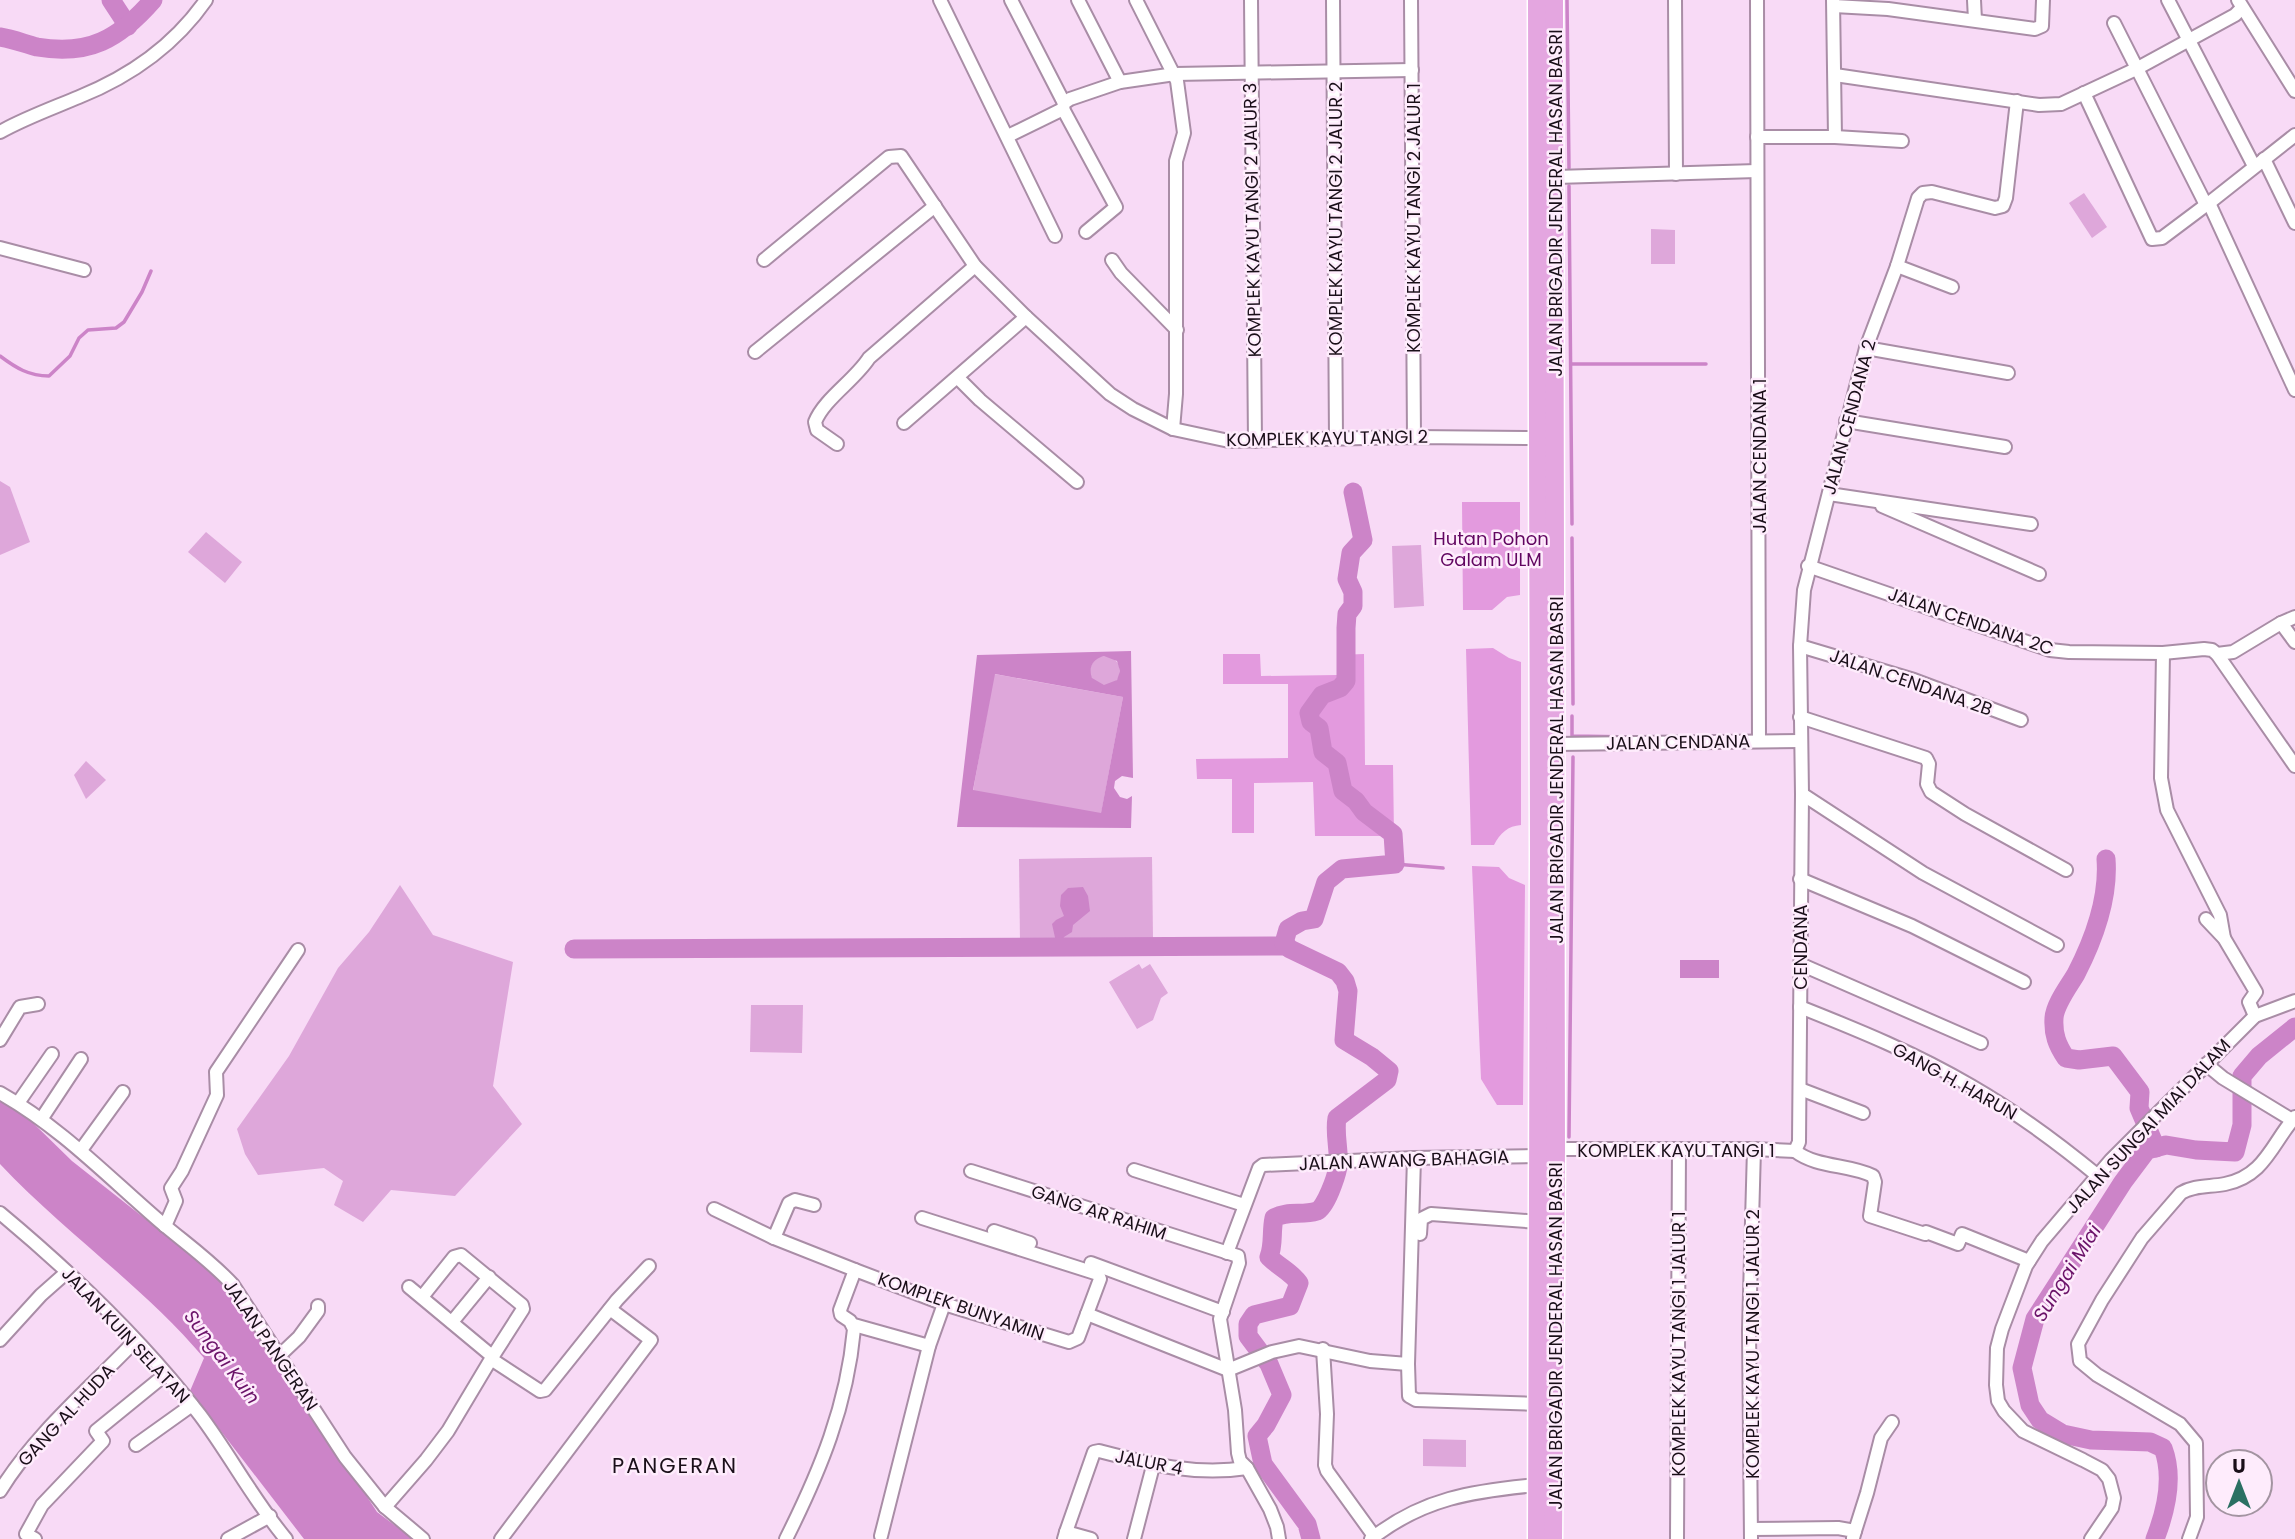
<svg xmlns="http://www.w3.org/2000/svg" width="2295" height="1539" font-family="Poppins,sans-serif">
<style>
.green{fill:#dea7da}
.forest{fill:#e39ade}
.water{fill:#cc84c8;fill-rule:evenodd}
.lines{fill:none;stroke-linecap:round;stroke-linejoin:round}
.stream{stroke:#cc84c8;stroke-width:3.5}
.river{stroke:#cc84c8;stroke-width:19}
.minor-casing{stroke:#a98da6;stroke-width:16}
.highway-casing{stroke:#fff;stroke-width:21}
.minor{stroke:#fff;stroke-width:12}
.highway{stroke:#e4a6e0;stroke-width:18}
.labels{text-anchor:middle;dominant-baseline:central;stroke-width:5;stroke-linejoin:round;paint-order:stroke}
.street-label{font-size:18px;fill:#1a0f19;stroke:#feecfc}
.park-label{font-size:18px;fill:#610560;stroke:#feecfc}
.water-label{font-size:19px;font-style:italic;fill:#6b1369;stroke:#feecfc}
.quarter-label{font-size:21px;letter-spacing:2px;fill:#1a0f19;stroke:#feecfc}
</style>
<rect width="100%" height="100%" fill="#f8daf6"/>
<g class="green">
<polygon points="2084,193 2107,227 2092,238 2069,203"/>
<polygon points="1651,229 1675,230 1675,264 1651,264"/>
<polygon points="0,481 10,487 30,542 0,555"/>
<polygon points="206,532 242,562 225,583 188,552"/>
<polygon points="1421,545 1424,606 1394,608 1392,546"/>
<circle cx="1105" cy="671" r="15"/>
<polygon points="994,674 1123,697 1101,814 973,791"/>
<polygon points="86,761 106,780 86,799 74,775"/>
<polygon points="1152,857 1153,939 1020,942 1019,859"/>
<polygon points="400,885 433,935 513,962 493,1086 522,1124 455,1196 391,1190 363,1222 334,1205 343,1181 324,1168 258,1175 245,1154 237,1129 289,1056 338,968 369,932"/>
<polygon points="1139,964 1142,969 1150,964 1168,993 1161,998 1153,1020 1137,1029 1109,982"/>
<polygon points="751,1005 803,1005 802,1053 750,1052"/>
<polygon points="1423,1439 1466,1440 1466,1467 1423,1466"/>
</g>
<g class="forest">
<polygon points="1462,502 1520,502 1520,595 1507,597 1492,610 1463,610"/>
<path d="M1493,648l16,10 12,4v163c-13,1 -21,8 -27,20h-23l-5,-196z"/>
<polygon points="1223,654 1260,654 1261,676 1337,675 1337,655 1364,654 1365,765 1393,765 1394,836 1315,836 1313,782 1254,783 1254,833 1232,833 1232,779 1197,779 1196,759 1288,758 1288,684 1223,684"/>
<polygon points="1472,866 1499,867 1509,878 1525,885 1523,1105 1497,1105 1481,1079"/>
</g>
<g class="water">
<path d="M1131,651l2,127 -11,-2 -7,5 -1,7 6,9 7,2 5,-3 -1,32 -174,-1 20,-172zM1104,656l13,5 3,10 -3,9 -13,5 -12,-7c-4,-11 1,-19 12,-22zM995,674l128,23 -22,116 -128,-23z"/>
<polygon points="1083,887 1088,896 1090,911 1073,925 1072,932 1064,937 1062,942 1056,942 1052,924 1056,920 1064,916 1060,906 1061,895 1068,888"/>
<rect x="1680" y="960" width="39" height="18"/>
<path d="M0,1101l29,18 43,42 142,112 68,94 95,145 36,27h-109l-114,-148 14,-33c-61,-72 -139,-125 -204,-194z"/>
</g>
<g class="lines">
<g class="stream">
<polyline points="1567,0 1569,168"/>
<polyline points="1569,186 1572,524"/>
<path d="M0,356c16,12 29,20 49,20l21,-20 9,-18 9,-8 28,-2 8,-6 18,-30 9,-21"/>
<polyline points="1571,364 1706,364"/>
<polyline points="1572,538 1573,704"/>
<polyline points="1572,716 1572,736 1634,737"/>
<polyline points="1395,864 1443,868"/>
<polyline points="1569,1137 1573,757"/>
</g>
<g class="river">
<polyline points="111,0 128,26"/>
<path d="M0,37c13,2 25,7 37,10 52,9 82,-8 116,-47"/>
<path d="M2106,859c3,39 -12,80 -30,115 -7,12 -21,30 -22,44 -1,16 3,27 12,40l13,2 34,-4 27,36 -1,16 17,40"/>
<polyline points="574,949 1287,946"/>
<path d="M1311,1539l-4,-15 -44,-60 -6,-28 9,-11 16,-30 -13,-31 -21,-28v-12l6,-9 36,-9 9,-23c-8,-11 -20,-16 -30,-26 5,-13 2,-25 5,-39 14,-8 28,-2 43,-7 9,-4 19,-34 21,-44 2,-16 -4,-32 -1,-49l50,-38 2,-9 -17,-14 -28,-17 4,-49 -3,-10 -7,-9 -48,-23 -6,-6 4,-14 14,-8 12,-2 12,-37 16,-13 53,-5 -2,-30 -29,-22 -8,-11 -13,-10 -6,-28 -14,-11 -4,-24 -8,-6 -2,-9 13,-18 18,-7 6,-7v-53l1,-14 6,-8v-14l-6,-13 4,-26 12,-13 -10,-48"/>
<path d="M2155,1539c11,-28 19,-62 8,-91l-13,-6 -59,-2 -28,-6 -23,-14 -10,-15 -8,-37 13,-49 88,-137 24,-32 19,-5 30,5 39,2 7,-27v-49l17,-20 36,-29"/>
</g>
<g class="minor-casing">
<g id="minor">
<polyline points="940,0 1055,236"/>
<polyline points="1011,0 1064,103"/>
<polyline points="1078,0 1120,82"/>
<polyline points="1136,0 1177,81 1184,133 1176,161 1176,394 1173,429"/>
<polyline points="1251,0 1255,441"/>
<polyline points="1333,0 1336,438"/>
<polyline points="1411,0 1414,437"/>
<polyline points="1675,0 1676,174"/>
<polyline points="1757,0 1759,741"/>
<polyline points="1833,0 1835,137"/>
<polyline points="1974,0 1975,20"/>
<polyline points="2168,0 2254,166"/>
<polyline points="2238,0 2295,91"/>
<polyline points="1834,6 1888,9 2035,29 2042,26 2043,0"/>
<polyline points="2114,23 2206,205 2209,203 2295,390"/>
<polyline points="1835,75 2039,105 2061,104 2136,69 2235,15 2242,8"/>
<polyline points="2084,93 2152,239 2162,238 2206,205"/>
<polyline points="1063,109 1116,207 1086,232"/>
<path d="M0,132c25,-14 53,-24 79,-35 52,-21 95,-51 127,-97"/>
<polyline points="1008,136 1063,109 1064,103 1070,99 1120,82 1175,74 1412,70"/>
<polyline points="1757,137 1835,137 1902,141"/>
<polyline points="2264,159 2295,223"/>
<polyline points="1556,177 1757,171"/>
<polyline points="2209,203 2295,135"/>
<polyline points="0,248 84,270"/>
<polyline points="764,260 889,157 901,156 975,266 1026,317 1110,394 1133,409 1173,429 1229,441 1414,437 1538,438"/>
<polyline points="1112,260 1121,273 1177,330"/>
<polyline points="1897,266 1952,287"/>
<polyline points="1866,348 2008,373"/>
<polyline points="755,352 935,206"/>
<polyline points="958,378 980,400 1077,482"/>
<polyline points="1846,421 2005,447"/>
<polyline points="904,423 1026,317"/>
<path d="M837,444l-20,-14 -2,-8c9,-23 40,-42 54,-64l106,-92"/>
<polyline points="1829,494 2031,524"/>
<polyline points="1882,506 2039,574"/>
<polyline points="1808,566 2050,650 2069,652 2163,653 2204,649 2212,650 2217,654 2233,652 2281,623 2295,617"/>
<polyline points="2281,623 2295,642"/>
<polyline points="1800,646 1914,680 2021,720"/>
<polyline points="2163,653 2161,778 2167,810 2220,915 2224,938"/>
<polyline points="2217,654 2295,766"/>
<polyline points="1800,717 1926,758 1929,764 1927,784 1931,792 1965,814 2066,870"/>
<polyline points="1556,744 1801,741"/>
<polyline points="1802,794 1923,873 2057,945"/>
<polyline points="1800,879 1912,926 2024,982"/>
<polyline points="2206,919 2224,938 2256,992 2249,1002 2255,1016"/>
<polyline points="1800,964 1981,1043"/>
<path d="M1800,1007c58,23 117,47 171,79 45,26 87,57 127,90"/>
<polyline points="0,1040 20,1007 38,1004"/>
<polyline points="2206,1064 2223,1078 2292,1120"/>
<polyline points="1800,1089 1863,1113"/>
<path d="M0,1093c62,35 110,86 164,132 24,20 48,37 69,60l112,172 40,50 38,32"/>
<polyline points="18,1103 52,1054"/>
<polyline points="42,1118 81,1059"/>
<polyline points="1556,1149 1754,1149 1795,1151"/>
<polyline points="81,1150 123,1092"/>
<polyline points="1795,1151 1799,1142 1802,794 1800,646 1804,590 1866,348 1897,266 1918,198 1923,193 1932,192 1995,208 2003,206 2006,198 2017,101"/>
<path d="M1795,1151c22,17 54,13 78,25l2,6 -5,34 55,18 1,-2 32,12 4,-10 67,27"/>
<polyline points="1414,1158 1408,1364 1409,1396 1416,1400 1538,1404"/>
<polyline points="1134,1170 1244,1205"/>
<polyline points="971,1171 1238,1256 1239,1263 1220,1319 1235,1410 1238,1453 1240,1461 1247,1468 1270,1509 1277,1527 1279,1539"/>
<polyline points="714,1209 774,1238 855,1270"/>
<path d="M0,1213c72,60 143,128 200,202 30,40 54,86 86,124"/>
<polyline points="165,1226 176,1201 171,1188 182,1171 217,1095 216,1072 298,950"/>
<polyline points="994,1231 1030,1243"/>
<polyline points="1420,1234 1421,1219 1431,1214 1539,1222"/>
<polyline points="774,1238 789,1203 795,1200 814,1205"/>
<polyline points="1227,1253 1259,1168 1263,1165 1414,1158 1539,1156"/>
<polyline points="1091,1263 1223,1312"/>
<polyline points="409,1287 492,1356"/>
<polyline points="422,1297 454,1257 461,1255 522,1305 523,1309 491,1359"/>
<polyline points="1087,1314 1228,1370 1272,1352 1299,1346 1370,1361 1408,1364"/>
<polyline points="452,1322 489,1277"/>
<polyline points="854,1325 929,1346"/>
<polyline points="0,1340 41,1295 67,1272"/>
<polyline points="1323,1349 1327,1414 1325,1465 1327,1471 1374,1536"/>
<polyline points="280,1355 299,1337 318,1311 318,1306"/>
<polyline points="136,1445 192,1405"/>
<path d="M0,1491c35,-57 89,-102 135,-150"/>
<polyline points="385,1507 426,1460 448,1431 491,1359 540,1391 545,1390 617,1300 649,1266"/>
<polyline points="1751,1529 1838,1528 1855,1531 1853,1538"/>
<polyline points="1855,1531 1867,1493 1881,1438 1892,1422"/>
<path d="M1066,1532l28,-80 5,-1c50,13 95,25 148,17"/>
<polyline points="881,1536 929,1346 944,1304"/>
<polyline points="35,1539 26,1534 42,1505 103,1441 96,1431 166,1374"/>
<polyline points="228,1539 270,1516"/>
<polyline points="501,1539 651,1340 610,1309"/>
<path d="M786,1539c34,-68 61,-133 68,-210l-4,-8 -9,-6 -1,-5 15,-40 89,34 125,38 9,-4 22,-59 -2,-5 -176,-56"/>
<polyline points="1064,1539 1066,1532 1091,1539"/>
<polyline points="1134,1539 1153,1466"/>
<path d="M1371,1539c52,-41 102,-48 166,-54"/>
<polyline points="1677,1539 1679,1149"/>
<polyline points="1751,1539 1749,1330 1754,1149"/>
<polyline points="2091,1539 2112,1508 2114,1498 2109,1479 2102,1470 2083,1460 2023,1431 2004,1411 1998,1401 1996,1385 1997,1348 2002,1329 2026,1266 2042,1241 2111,1160 2255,1016 2295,1001"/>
<path d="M2189,1539l8,-22 -1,-74 -16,-19 -83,-49 -17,-14 -2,-17 24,-44 40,-62 39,-45c13,-8 29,-6 44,-9 40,-8 47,-41 70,-67"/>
</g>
</g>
<g class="highway-casing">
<g id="highway">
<polyline points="1537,0 1539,854 1537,1539"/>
<polyline points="1553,1539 1556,1149 1554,0"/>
</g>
</g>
<use href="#minor" class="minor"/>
<use href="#highway" class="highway"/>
</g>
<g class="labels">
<g class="street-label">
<text transform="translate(1555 203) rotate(-90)">JALAN BRIGADIR JENDERAL HASAN BASRI</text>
<text transform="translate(1413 218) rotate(-90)">KOMPLEK KAYU TANGI 2 JALUR 1</text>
<text transform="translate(1335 219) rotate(-90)">KOMPLEK KAYU TANGI 2 JALUR 2</text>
<text transform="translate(1252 220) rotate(-91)">KOMPLEK KAYU TANGI 2 JALUR 3</text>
<text transform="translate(1849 417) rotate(-75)">JALAN CENDANA 2</text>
<text transform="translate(1327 438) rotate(-1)">KOMPLEK KAYU TANGI 2</text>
<text transform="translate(1759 456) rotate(-90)">JALAN CENDANA 1</text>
<text transform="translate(1971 621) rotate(19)">JALAN CENDANA 2C</text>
<text transform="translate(1911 682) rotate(19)">JALAN CENDANA 2B</text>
<text transform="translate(1678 742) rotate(-1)">JALAN CENDANA</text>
<text transform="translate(1556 770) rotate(-90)">JALAN BRIGADIR JENDERAL HASAN BASRI</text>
<text transform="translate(1800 947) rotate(-90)">CENDANA</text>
<text transform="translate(1955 1081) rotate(29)">GANG H. HARUN</text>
<text transform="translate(2148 1126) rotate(-47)">JALAN SUNGAI MIAI DALAM</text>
<text x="1676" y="1150">KOMPLEK KAYU TANGI 1</text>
<text transform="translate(1404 1160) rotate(-2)">JALAN AWANG BAHAGIA</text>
<text transform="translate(1099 1212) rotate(18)">GANG AR RAHIM</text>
<text transform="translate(961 1306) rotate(19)">KOMPLEK BUNYAMIN</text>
<text transform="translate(126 1335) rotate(47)">JALAN KUIN SELATAN</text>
<text transform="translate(1555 1336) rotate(-90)">JALAN BRIGADIR JENDERAL HASAN BASRI</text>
<text transform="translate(1678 1344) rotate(-90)">KOMPLEK KAYU TANGI 1 JALUR 1</text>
<text transform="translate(1752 1344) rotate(-90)">KOMPLEK KAYU TANGI 1 JALUR 2</text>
<text transform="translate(271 1345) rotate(56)">JALAN PANGERAN</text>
<text transform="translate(66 1415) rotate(-47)">GANG AL HUDA</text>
<text transform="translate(1149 1462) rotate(11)">JALUR 4</text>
</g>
<g class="park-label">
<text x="1491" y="538">Hutan Pohon<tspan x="1491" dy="21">Galam ULM</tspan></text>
</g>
<g class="water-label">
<text transform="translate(2067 1273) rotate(-58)">Sungai Miai</text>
<text transform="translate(222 1357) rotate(53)">Sungai Kuin</text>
</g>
<g class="quarter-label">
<text x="675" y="1465">PANGERAN</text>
</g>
</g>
<g transform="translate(2239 1483)"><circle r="33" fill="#feecfc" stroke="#a394a1" stroke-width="2"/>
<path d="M0-5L12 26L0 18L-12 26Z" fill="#2b7063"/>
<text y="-10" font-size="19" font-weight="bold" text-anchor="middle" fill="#1a0f19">U</text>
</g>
</svg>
